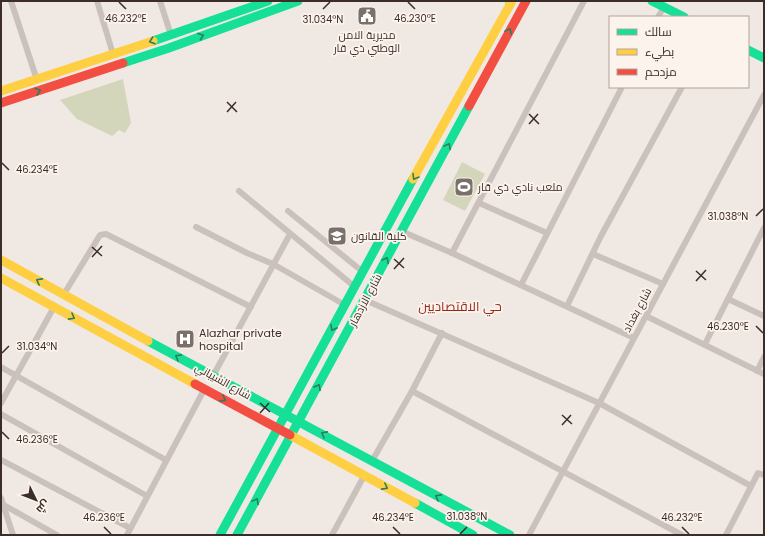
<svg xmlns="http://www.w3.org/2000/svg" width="765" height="536" font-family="Poppins,Cairo,sans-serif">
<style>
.green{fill:#d4d6bc}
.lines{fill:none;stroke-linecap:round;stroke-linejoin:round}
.street{stroke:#cac1bc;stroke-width:6}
.fast{stroke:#16e098;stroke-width:9}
.slow{stroke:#ffcf43;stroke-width:9}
.jam{stroke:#f24e42;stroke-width:9}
.oneway{stroke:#2b7e5b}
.ticks{fill:none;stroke:#3c2d29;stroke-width:1.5}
.labels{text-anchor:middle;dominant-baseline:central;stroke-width:3.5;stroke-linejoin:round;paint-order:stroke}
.poi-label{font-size:11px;fill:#3c2d29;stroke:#fcf3ec;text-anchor:start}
.street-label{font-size:11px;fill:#3c2d29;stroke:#fcf3ec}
.quarter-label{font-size:13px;fill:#952718;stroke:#fcf3ec}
.ticks-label{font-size:10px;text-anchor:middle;fill:#3c2d29;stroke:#fcf3ec;stroke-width:3.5;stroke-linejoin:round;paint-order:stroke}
</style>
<rect width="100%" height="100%" fill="#f0e9e3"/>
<g class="green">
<polygon points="123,79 131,123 125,133 119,130 112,136 77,119 60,100"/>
<polygon points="462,162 485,174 465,211 443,200"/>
</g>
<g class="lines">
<g class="street">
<polyline points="11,1 37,80"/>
<polyline points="97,1 113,54"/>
<polyline points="160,1 171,35"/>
<polyline points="658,17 664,7"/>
<polyline points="239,191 355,287"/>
<polyline points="479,203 547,233"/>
<polyline points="288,211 363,272"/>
<polyline points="196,227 247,253 273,264 345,305"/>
<polyline points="401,231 452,253 634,338"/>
<polyline points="452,253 584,1"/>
<polyline points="593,254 663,284"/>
<polyline points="521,285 622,87"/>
<polyline points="64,294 100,235 106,234 251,307"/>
<polyline points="728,299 764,316"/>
<polyline points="365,300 599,403 751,486"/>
<polyline points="567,306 601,236 682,87"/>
<polyline points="646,316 764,374"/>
<polyline points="705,344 764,228"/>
<polyline points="1,367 166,460"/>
<polyline points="757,371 764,357"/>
<polyline points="213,376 290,234"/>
<polyline points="412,391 682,535"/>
<polyline points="1,403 54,307"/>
<polyline points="1,414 147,496"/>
<polyline points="1,460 130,528"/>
<polyline points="372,461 412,391 442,333"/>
<polyline points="1,498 13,535"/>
<polyline points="1,504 2,504 57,535"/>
<polyline points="127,535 205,388"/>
<polyline points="332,535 364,476"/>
<polyline points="529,535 764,95"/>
<polyline points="726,535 758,473 764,475"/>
</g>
<g class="fast">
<polyline points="510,1 510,4"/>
<polyline points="652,1 684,17"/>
<polyline points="153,41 268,1"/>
<polyline points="748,50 764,58"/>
<polyline points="123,63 169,48 298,1"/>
<polyline points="148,341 510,535"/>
<polyline points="415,503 473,535"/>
<polyline points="220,535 413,179"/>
<polyline points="237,535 469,106"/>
</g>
<g class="slow">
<polyline points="1,91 153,41"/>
<polyline points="413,179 512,1"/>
<polyline points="1,260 148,341"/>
<polyline points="1,278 195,384"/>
<polyline points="290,435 415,503"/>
</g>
<g class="jam">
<polyline points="1,103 123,63"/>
<polyline points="469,106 526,1"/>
<polyline points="195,384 290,435"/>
</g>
</g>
<defs><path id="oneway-chevron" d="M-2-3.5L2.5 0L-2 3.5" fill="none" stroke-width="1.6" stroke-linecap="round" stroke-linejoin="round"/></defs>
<g class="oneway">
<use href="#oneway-chevron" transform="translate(509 31) rotate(-62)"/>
<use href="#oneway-chevron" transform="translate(201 36) rotate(-20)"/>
<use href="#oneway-chevron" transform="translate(152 41) rotate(162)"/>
<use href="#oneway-chevron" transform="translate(38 91) rotate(-19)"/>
<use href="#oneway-chevron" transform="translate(448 146) rotate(-62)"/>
<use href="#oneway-chevron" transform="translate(415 177) rotate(121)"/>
<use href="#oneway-chevron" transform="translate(386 260) rotate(-62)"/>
<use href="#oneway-chevron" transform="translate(39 281) rotate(-152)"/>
<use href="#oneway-chevron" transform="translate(72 317) rotate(29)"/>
<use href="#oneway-chevron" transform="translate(333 328) rotate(119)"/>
<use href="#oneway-chevron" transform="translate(178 357) rotate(-151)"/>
<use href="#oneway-chevron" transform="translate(318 387) rotate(-61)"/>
<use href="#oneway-chevron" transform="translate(223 399) rotate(29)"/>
<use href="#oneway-chevron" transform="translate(324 434) rotate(-151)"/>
<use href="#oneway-chevron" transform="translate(385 487) rotate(28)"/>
<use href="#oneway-chevron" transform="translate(438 497) rotate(-152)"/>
<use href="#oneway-chevron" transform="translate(256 501) rotate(-62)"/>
</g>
<path class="ticks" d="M119,2l7,7M408,2l7,7M323,9l7,-7M227,102l10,10M227,112l9,-10M529,114l10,10M529,124l9,-10M2,163l7,7M756,216l7,-7M92,247l10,9M92,257l10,-11M394,259l10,9M394,269l10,-11M696,271l10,9M696,281l10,-11M756,326l7,7M2,353l7,-7M260,403l10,9M260,413l9,-10M562,415l10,9M562,425l9,-10M2,432l7,7M104,527l7,7M393,527l7,7M682,527l7,7M460,534l7,-7"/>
<defs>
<g id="civic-square" transform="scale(1)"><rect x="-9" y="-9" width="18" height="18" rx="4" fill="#7b6f6a" stroke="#fcf3ec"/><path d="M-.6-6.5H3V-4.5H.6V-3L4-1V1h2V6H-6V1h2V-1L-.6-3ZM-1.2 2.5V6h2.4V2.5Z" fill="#fff"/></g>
<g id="stadium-square" transform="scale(1)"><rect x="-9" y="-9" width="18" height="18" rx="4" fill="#7b6f6a" stroke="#fcf3ec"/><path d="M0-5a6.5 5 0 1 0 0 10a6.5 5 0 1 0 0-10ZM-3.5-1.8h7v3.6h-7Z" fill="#fff"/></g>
<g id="university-square" transform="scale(1)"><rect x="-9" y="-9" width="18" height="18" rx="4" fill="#7b6f6a" stroke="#fcf3ec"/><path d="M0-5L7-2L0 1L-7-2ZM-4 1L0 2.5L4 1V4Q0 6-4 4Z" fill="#fff"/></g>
<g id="hospital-square" transform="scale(1)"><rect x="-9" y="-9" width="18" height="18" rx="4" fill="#7b6f6a" stroke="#fcf3ec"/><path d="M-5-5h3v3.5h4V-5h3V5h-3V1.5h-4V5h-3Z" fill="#fff"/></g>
</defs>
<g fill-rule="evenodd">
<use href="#civic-square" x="367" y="16"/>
<use href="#stadium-square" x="464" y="187"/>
<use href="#university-square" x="337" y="236"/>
<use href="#hospital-square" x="185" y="339"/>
</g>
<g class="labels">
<g class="poi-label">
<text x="367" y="35" text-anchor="middle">مديرية الامن<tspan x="367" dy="13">الوطني ذي قار</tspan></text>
<text x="478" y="187">ملعب نادي ذي قار</text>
<text x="351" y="236">كلية القانون</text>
<text x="199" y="333">Alazhar private<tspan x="199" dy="13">hospital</tspan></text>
</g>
<g class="street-label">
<text transform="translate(365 300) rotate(-62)">شارع الازدهار</text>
<text transform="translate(637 310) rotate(-62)">شارع بغداد</text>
<text transform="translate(223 381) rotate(29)">شارع الشيباني</text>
</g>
<g class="quarter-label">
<text x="460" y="306">حي الاقتصاديين</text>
</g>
</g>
<g class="ticks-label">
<text x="415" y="22">46.230°E</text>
<text x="126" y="22">46.232°E</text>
<text x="323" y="23">31.034°N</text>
<text x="37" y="173">46.234°E</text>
<text x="728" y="220">31.038°N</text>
<text x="728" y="330">46.230°E</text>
<text x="37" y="350">31.034°N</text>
<text x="37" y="443">46.236°E</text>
<text x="467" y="520">31.038°N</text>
<text x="104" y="521">46.236°E</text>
<text x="393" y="521">46.234°E</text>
<text x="682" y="521">46.232°E</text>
</g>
<rect width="765" height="536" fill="none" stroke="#3c2d29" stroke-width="4"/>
<rect x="609" y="16" width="140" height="72" fill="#fcf3ec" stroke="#afa49e"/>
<rect x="617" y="29" width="20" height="6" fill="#16e098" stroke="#afa49e"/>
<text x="645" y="36" font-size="12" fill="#3c2d29">سالك</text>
<rect x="617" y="49" width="20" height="6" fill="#ffcf43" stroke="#afa49e"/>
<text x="645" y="56" font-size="12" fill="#3c2d29">بطيء</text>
<rect x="617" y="69" width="20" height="6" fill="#f24e42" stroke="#afa49e"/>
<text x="645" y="76" font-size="12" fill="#3c2d29">مزدحم</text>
<g transform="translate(36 500) rotate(133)" stroke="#fcf3ec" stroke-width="3" paint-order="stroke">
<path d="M0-3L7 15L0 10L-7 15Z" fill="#3c2d29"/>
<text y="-6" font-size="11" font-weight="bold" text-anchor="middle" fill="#3c2d29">ش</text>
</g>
</svg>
